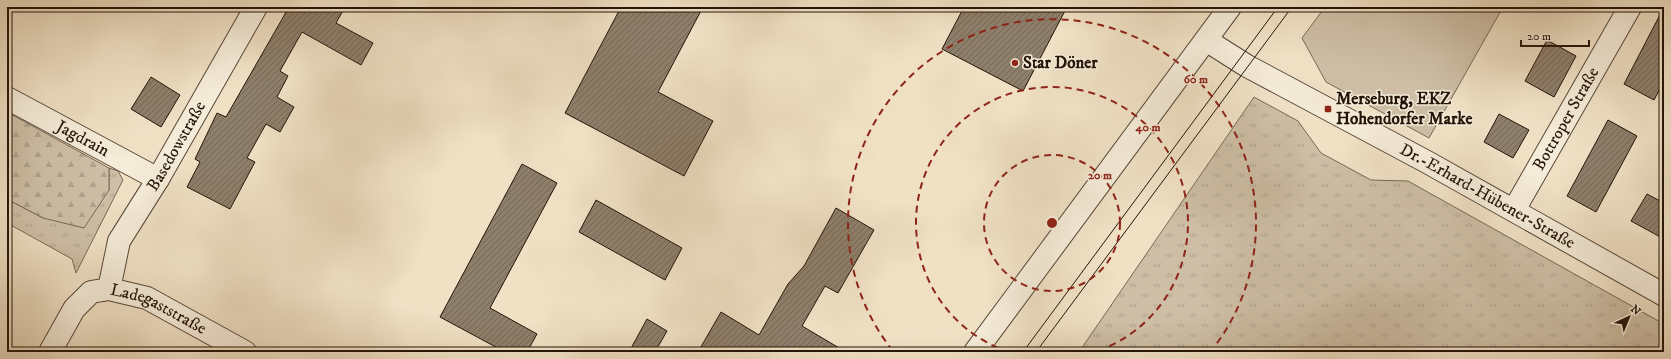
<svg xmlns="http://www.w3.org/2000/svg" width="1671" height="359" font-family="'IM FELL DW Pica',serif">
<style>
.grass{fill:url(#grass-tufts);stroke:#786957}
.forest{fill:url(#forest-firs);stroke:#786957}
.park{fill:#cdbea5;stroke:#786957}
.building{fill:url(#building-hatch);stroke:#241409}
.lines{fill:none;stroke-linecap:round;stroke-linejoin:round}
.minor-casing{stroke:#574738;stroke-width:24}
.tertiary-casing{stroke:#574738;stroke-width:24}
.minor{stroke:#f5ecd9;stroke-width:22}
.tertiary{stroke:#f5ecd9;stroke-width:22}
.tram{stroke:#241409;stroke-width:1}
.ring{fill:none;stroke:#8f2418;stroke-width:2;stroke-dasharray:7 5}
.poi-dot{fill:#8f2418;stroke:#f5ecd9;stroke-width:1.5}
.labels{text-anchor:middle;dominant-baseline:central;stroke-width:3;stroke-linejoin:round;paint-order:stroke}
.poi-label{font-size:17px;font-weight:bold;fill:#241409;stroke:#f5ecd9;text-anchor:start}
.street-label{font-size:17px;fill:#241409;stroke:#f5ecd9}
.centre{fill:#8f2418;stroke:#f5ecd9;stroke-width:2}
.ring-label{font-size:12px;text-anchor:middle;font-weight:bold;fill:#8f2418;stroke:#f5ecd9;stroke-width:3;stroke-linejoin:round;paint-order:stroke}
</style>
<defs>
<pattern id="grass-tufts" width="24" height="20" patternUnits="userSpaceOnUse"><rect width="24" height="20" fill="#cdbea5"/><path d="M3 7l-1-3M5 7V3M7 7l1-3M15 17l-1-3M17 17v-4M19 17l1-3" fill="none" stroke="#b0a28d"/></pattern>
<pattern id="forest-firs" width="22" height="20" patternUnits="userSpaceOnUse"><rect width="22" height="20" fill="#cdbea5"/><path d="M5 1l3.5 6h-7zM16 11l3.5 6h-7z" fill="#b0a28d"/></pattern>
<pattern id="building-hatch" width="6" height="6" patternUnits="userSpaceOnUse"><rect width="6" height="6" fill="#8e7f6b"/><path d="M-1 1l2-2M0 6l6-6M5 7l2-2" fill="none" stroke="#746756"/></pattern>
</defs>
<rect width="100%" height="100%" fill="#f0e1c5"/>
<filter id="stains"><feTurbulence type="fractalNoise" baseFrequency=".005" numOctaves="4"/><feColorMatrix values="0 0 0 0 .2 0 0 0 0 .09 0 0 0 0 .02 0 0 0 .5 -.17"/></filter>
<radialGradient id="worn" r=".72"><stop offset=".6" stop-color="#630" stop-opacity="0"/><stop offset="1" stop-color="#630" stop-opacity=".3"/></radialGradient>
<g class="grass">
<polygon points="1254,97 1298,121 1321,153 1371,180 1408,181 1664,324 1664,352 1079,352"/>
<polygon points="109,168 118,171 123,180 76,273 72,259 7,223 7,199 43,218 109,190"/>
</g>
<polygon class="forest" points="7,112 109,168 109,190 84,228 43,218 7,199"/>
<polygon class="park" points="1325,7 1503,7 1429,138 1326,82 1302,38"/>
<g class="building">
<polygon points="289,7 345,7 336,23 373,43 361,65 302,32 280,71 288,76 277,97 294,107 280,132 266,124 247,158 255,162 230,209 187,187 200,162 195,159 217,113 226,117"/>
<polygon points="621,7 703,7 658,92 713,121 684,176 565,113"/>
<polygon points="964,7 1067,7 1023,91 942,49"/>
<polygon points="1664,7 1664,81 1654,100 1624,84"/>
<polygon points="1547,40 1576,56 1554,97 1525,81"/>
<polygon points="151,77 180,95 161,127 131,109"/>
<polygon points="1499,114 1529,130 1513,158 1484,142"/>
<polygon points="1608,120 1637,136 1596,212 1567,196"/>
<polygon points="522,164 557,183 490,308 537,334 527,352 505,352 440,317"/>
<polygon points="1647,194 1664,203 1664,239 1631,221"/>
<polygon points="596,200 682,248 665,280 579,232"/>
<polygon points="836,208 874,230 838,293 825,286 802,326 846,352 698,352 721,312 759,335 788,284 804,266"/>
<polygon points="647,319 667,331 655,352 629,352"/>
</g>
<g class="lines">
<g class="minor-casing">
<g id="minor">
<path id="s1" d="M1206,40l41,26 180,96 237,133"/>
<path id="s2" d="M7,98l151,81"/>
<path id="s3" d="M1514,210l116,-203"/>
<path id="s4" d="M109,289l10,-48 39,-62 98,-172"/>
<path id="s5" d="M50,352l24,-43 17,-17 18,-3 38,9 98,54"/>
</g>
</g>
<g class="tertiary-casing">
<polyline id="tertiary" points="975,352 1230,7"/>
</g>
<use href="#minor" class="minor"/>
<use href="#tertiary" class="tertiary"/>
<g class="tram">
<polyline points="1023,352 1278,7"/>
<polyline points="1036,352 1292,7"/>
</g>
</g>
<g class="ring">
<circle cx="1052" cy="223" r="68"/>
<path d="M1009 352A136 136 0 1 1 1095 352"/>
<path d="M893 351A204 204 0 1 1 1211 351"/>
</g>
<g class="poi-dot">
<circle cx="1015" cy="63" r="4"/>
<rect x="1324" y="105" width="8" height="8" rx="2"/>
</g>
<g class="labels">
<g class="poi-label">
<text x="1023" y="63">Star Döner</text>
<text x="1336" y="99">Merseburg, EKZ<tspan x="1336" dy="20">Hohendorfer Marke</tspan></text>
</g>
<g class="street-label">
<text stroke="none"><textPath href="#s3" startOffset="105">Bottroper Straße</textPath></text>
<text stroke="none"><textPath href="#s2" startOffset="86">Jagdrain</textPath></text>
<text stroke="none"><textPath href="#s4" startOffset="160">Basedowstraße</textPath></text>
<text stroke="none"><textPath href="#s1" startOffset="322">Dr.-Erhard-Hübener-Straße</textPath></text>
<text stroke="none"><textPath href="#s5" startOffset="145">Ladegaststraße</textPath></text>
</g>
</g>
<circle cx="1052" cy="223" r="6" class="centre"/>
<g class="ring-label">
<text x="1196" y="83">60 m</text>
<text x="1148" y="131">40 m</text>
<text x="1100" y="179">20 m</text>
</g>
<rect width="1671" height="359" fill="none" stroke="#f0e1c5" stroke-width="24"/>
<rect x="8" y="8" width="1655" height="343" fill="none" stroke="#241409" stroke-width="2"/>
<rect x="12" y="12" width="1647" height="335" fill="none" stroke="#241409"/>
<g transform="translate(1629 317) rotate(44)" stroke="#f5ecd9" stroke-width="3" paint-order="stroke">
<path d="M0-3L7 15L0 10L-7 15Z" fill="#241409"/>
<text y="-6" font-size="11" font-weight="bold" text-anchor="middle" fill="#241409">N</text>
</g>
<path d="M1521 40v6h68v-6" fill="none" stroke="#241409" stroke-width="2"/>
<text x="1527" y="40" font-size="12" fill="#241409" stroke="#f5ecd9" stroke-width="3" paint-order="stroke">20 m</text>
<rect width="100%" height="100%" filter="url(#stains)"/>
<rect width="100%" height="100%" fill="url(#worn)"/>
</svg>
